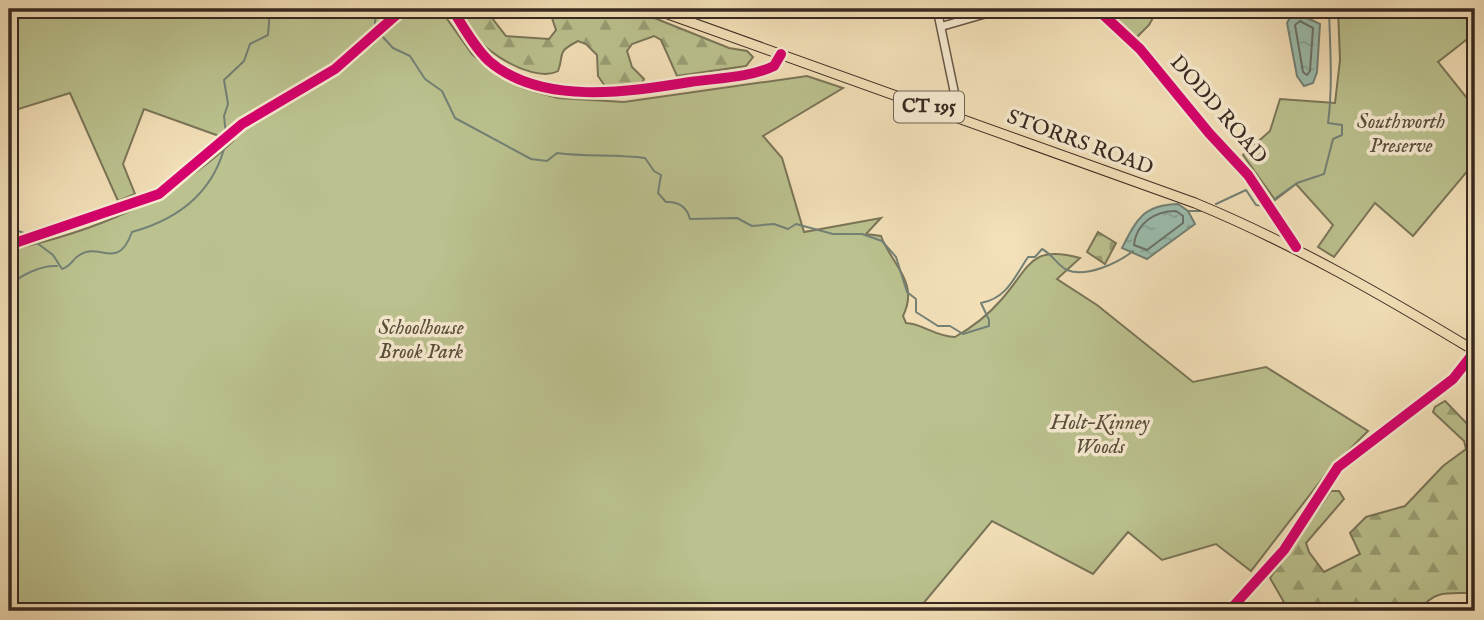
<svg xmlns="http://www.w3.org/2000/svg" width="1484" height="620" font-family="'IM FELL English',serif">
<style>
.forest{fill:url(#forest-firs);stroke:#7a7558;stroke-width:2}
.cemetery{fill:url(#cemetery-stones);stroke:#7a7558;stroke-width:2}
.green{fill:#bbc28f;stroke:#7a7558;stroke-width:2}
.water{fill:url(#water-ripples);stroke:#738176;stroke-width:2}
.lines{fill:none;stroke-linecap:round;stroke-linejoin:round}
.shore{stroke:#6a7268;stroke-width:2}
.stream{stroke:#738176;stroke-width:2}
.minor-casing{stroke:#675647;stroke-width:10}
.major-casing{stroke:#382821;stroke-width:11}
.minor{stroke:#f7ebd1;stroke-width:7}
.major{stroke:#f3e0b8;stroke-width:9}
.cycleway-casing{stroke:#f7ebd1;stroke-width:15}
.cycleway{stroke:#d6006c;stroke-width:10}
.labels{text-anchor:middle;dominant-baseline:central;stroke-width:7;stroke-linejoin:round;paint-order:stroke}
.shield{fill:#f7ebd1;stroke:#716256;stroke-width:2}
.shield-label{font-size:19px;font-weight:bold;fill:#382821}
.street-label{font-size:21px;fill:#382821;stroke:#f7ebd1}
.park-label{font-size:21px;font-style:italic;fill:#594e3c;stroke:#f7ebd1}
</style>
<defs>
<pattern id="forest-firs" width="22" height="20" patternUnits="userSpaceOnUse" patternTransform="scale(1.75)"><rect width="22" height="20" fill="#bbc28f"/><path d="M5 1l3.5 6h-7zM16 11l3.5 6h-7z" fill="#999e74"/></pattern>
<pattern id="cemetery-stones" width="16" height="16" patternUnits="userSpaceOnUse" patternTransform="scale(1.75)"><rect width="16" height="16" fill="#bbc28f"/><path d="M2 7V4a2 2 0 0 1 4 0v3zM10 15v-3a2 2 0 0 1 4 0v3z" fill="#999e74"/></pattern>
<pattern id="water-ripples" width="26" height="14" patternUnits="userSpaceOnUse" patternTransform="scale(1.75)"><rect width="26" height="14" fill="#9bbdae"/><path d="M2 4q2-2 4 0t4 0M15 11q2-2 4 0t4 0" fill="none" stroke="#86a295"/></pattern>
</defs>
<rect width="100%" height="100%" fill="#f3e0b8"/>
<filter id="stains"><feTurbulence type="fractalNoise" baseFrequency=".00286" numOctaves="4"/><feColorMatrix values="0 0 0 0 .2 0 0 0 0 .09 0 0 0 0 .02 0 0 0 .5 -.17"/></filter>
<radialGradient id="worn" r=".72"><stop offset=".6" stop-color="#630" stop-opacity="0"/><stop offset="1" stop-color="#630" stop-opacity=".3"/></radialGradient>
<g class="forest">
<path d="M463,9h22l21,27 43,3 7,-9 -7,-21h83l97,39 18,3 6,6 -7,9 -69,10 -16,-36 -7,-4 -22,8 -5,7 5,16 12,12 -2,4 -37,3 -7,-10 -1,-21 -11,-11 -8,-3c-23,12 -13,12 -20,30 -27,15 -99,-32 -95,-62z"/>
<path d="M1445,401l30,31v161c-20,1 -44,-5 -54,18h-132l-19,-33 61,-87h8l5,8 -38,44 3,9 15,20 36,-18 -10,-21 16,-16 39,-11 38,-40 23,-17 -2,-8 -31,-29 2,-5z"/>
</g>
<polygon class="cemetery" points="1098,232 1116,243 1105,264 1087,252"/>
<g class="green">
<path d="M9,9h431l32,45 26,22 27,13 33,9 66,4 183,-26 36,12 -80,48 19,22 22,74 77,-14 -15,16 15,2c10,28 39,46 22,80l3,7c15,0 30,14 49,14 18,-10 34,-23 47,-38 28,-32 28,-55 78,-41l-23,21 40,26 96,77 73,-15 102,64 -39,39 -78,101 -35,-27 -54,16 -34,-28 -35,42 -101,-53 -75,90h-908v-361c84,-18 161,-49 224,-109l-89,-32 -21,55 12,30 -17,7 -48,-108 -61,19z"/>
<polygon points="1106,9 1158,9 1149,25 1135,39"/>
<polygon points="1338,9 1475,9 1475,33 1438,62 1475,108 1475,162 1413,236 1375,203 1334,257 1318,247 1333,225 1296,184 1275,200 1243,155 1270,131 1280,99 1335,103 1340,60"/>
</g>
<g class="water">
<polygon points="1298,13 1320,24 1317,72 1313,83 1304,86 1297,76 1287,23 1291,16"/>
<path d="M1178,204l10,7 7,13 -48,35 -25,-11c15,-29 21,-43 56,-44z"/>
</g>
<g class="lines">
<g class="shore">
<polygon points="1300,21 1313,28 1310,71 1307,75 1303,72 1295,25"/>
<path d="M1176,211l7,5v7l-36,27 -13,-5c2,-22 21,-34 42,-34z"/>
</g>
<g class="stream">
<polyline points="375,24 376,9"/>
<path d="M382,36l11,12 17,8 15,23 17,12 13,27 76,41 16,2 10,-8c30,4 58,1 88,5l9,13 7,4 -3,18 8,9c12,-1 21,5 24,17l47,-1 15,8 22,-2 14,5 8,-5 37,10h29l20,7 14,16 11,35 9,7v13l22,14h12l13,8 26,-8v-6l-8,-17c26,-5 33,-25 47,-46h7l7,-8c10,5 16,17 25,21 19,8 51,-7 66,-19"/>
<polyline points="226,135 224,116 228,104 224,80 244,61 250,44 268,35 270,9"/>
<path d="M1269,203l28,-20 27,-9 9,-35 9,-4v-10l-14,-2c5,-36 2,-76 1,-114"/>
<polyline points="1216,204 1246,190 1256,205 1265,206"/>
<polyline points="1188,211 1201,211"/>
<polyline points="9,232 12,229 30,235"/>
<path d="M37,243l16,12 9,14c9,-3 10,-9 16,-13 22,-16 39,17 54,-24 47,-13 83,-41 94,-91"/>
<path d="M9,286c12,-11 32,-21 48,-20"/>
</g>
<g class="minor-casing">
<g id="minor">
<path d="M452,9c11,17 22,38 37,52 52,45 140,31 201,21 27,-4 59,-4 84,-16l7,-12"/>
<polyline points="937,9 957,105 956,117"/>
<polyline points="1097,9 1140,49 1209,133 1248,175 1296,247"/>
<polyline points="943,26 1002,9"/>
<polyline points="9,245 159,194 242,124 335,69 403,9"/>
<polyline points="1229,611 1284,550 1338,467 1453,379 1475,351"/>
</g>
</g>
<g class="major-casing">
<path id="major" d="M654,9l541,194c99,41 189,93 280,148"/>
</g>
<use href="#minor" class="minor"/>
<use href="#major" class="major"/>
<g class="cycleway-casing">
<g id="cycleway">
<path d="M452,9c11,17 22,38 37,52 52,45 140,31 201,21 27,-4 59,-4 84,-16l7,-12"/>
<polyline points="1097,9 1140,49 1209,133 1248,175 1296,247"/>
<polyline points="9,245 159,194 242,124 335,69 403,9"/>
<polyline points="1229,611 1284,550 1338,467 1453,379 1475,351"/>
</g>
</g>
<use href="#cycleway" class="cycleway"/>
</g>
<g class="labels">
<rect class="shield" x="894" y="91.5" width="70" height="31" rx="5"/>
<g class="shield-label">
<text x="929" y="107">CT 195</text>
</g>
<g class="street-label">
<text transform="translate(1218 110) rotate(49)">DODD ROAD</text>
<text transform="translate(1080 143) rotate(20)">STORRS ROAD</text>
</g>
<g class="park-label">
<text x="1401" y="122">Southworth<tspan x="1401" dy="24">Preserve</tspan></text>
<text x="421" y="328">Schoolhouse<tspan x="421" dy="24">Brook Park</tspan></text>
<text x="1100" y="423">Holt–Kinney<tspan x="1100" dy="24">Woods</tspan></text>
</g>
</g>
<rect width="1484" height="620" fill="none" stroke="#f3e0b8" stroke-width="35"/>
<rect x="10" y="10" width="1463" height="599" fill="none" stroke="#382821" stroke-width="3.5"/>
<rect x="18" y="18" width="1449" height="585" fill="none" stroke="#382821" stroke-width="2"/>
<rect width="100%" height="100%" filter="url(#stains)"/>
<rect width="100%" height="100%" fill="url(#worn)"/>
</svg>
